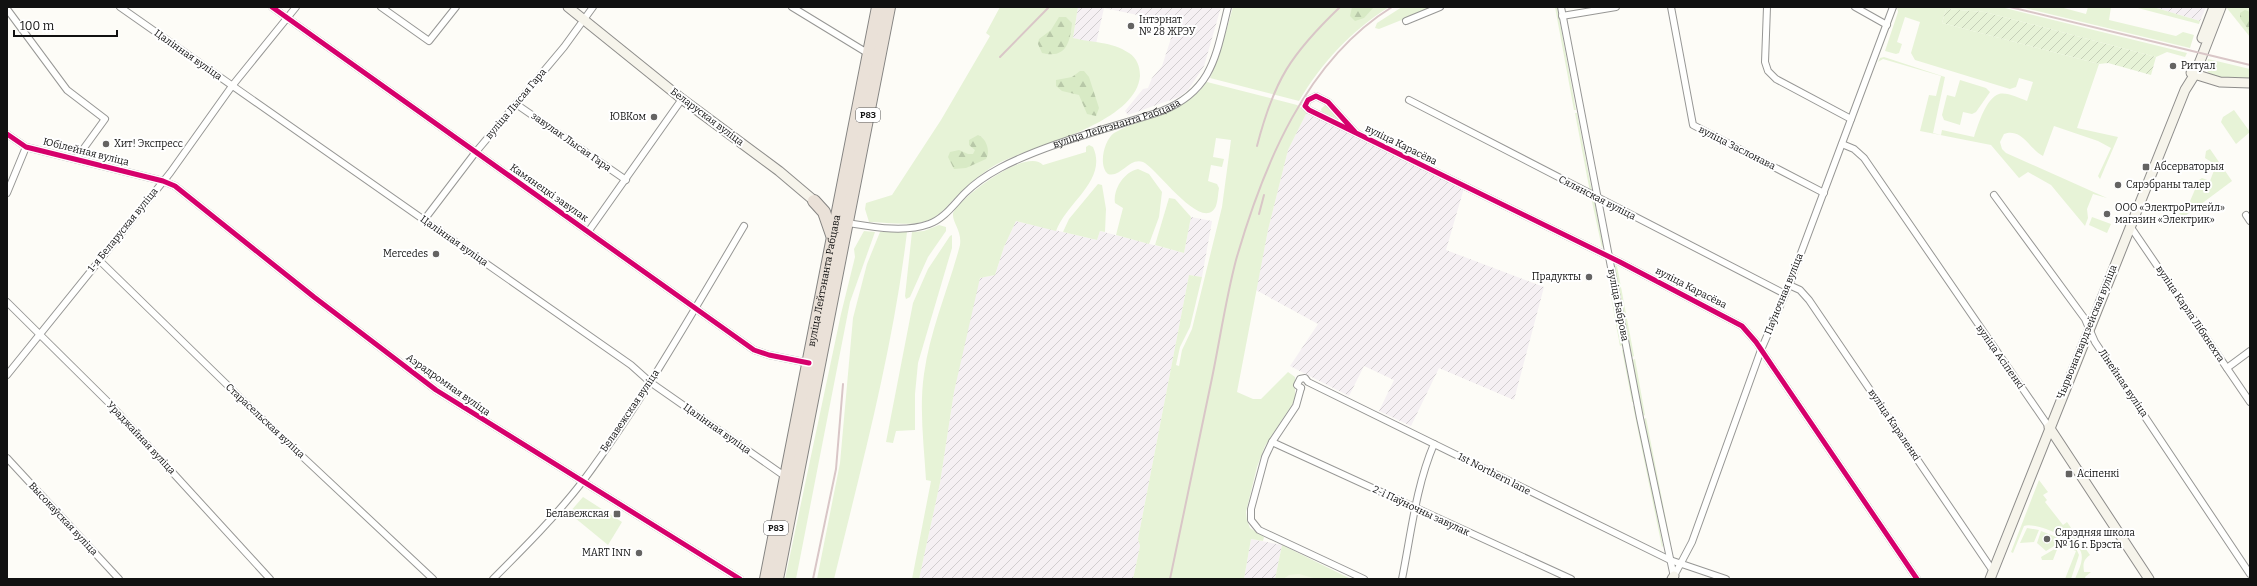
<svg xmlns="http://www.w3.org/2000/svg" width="2257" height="586" font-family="Bitter,serif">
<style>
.industrial{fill:url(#industrial-furrows)}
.grass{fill:#e7f3d7}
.forest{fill:url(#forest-firs)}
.garden{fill:url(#garden-furrows)}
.pitch{fill:#f0f6e1}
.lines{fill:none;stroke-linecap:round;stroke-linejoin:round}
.street-casing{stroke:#979795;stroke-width:8}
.secondary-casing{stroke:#8e8d8b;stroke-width:11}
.highway-casing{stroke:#858482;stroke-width:14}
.street{stroke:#fffffe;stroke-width:6}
.secondary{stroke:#f6f4eb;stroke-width:9}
.highway{stroke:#eae1d8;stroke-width:12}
.rail{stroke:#d9c6c7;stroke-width:2}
.cycleway-casing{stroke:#fff;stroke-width:8}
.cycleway{stroke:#d6006c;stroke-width:5}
.poi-dot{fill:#646362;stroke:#fff;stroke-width:1.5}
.labels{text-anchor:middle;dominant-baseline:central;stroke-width:4;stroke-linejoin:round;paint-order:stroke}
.shield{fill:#fff;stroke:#585858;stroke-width:1}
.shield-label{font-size:9px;font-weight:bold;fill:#111}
.poi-label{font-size:10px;fill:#111;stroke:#fff;text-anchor:start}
.street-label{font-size:10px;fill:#111;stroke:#fff}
</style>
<defs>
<pattern id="industrial-furrows" width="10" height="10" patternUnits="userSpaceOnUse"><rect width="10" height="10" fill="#f5f0f3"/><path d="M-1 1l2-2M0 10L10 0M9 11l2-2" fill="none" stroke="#d1cdcf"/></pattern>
<pattern id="forest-firs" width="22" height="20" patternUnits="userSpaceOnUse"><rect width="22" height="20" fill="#d8eac5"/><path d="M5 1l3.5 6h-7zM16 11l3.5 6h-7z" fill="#b8c8a8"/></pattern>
<pattern id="garden-furrows" width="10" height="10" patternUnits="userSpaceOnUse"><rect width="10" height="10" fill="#e7f3d7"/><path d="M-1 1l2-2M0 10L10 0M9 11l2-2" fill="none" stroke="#c5cfb8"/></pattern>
</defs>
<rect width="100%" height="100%" fill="#fdfcf7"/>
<g class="industrial">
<polygon points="1078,7 1221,7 1204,66 1188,90 1179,97 1128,115 1125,111 1143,89 1148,88 1152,78 1162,66 1176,23 1104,8 1096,44 1073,38"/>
<polygon points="2153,7 2206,7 2200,21"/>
<polygon points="1307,112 1464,188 1446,250 1544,287 1514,400 1439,368 1411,426 1379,411 1394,380 1364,366 1349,396 1290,366 1318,324 1256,290 1268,230 1288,150"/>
<polygon points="1191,217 1212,221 1202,277 1189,275 1138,539 1140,546 1133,579 919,579 940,483 954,392 972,305 980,278 995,275 1004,247 1016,221 1097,240 1100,231 1184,253"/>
<polygon points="1251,539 1282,545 1275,579 1244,579"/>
</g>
<g class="grass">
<path d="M1000,7h78l-5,31c19,5 38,3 56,15 8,5 11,14 11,23 -4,47 -103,69 -139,86 -14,7 -29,19 -41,31 -11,10 -21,26 -37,29 -17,4 -37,0 -54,0l-4,-13 1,-6 26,-8 49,-75 49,-84 -4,-3z"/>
<path d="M1233,7h156c-38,24 -68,56 -90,94l-89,-23 9,-22z"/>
<polygon points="1402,7 1434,7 1379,29 1375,28 1377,23"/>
<polygon points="1555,7 1557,7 1576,110 1574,110"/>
<path d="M1897,7h104l186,46 -2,4 -18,-5 -11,5 -171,-45 -39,-3 -4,14 157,41 -22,64 41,9 -18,42 -2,-3 13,-28 -13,-7 -44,-15 -11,30c-13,-6 -21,-29 -39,-22l-4,8 2,7 4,4 101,45 -14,-4 -6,15 1,9 -3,8 -34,-41 -23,-13 -9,6 -28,-33 -71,-14 9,-36 7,1 5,-20 -58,-17 -5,3 2,-4 4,-1 61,20 -12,56 8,2 1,-5 32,7c4,-12 12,-39 25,-43 8,-2 20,4 28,7l6,-19 -14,-4 -3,9 -6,2 -95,-29 -4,-7 9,-31 -15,-5 -8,25 5,2 -3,9 -3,1 -11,-3 13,-39z"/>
<polygon points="2021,7 2060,7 2086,14 2088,7 2111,7 2109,20 2176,36 2183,32 2194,35 2190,48"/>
<polygon points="2134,7 2153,7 2200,21 2199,24"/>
<polygon points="2226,7 2250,7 2250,37"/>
<polygon points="2208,59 2250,69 2250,79 2223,78 2209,74 2206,68"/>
<polygon points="1960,80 1986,88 1990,92 1976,112 1972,114 1963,112 1960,125 1944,120 1942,115 1947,95 1955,97"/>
<path d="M1207,82l90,23 10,7 -19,38 -20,80 -31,162 16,7h8l27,-27 7,5v23l-30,46 -8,21 -11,45 1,8 3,8 14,9 -1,4 -12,-2 -7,40h-111l7,-33 -2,-7 51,-264 13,2 -12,50 -10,20 -4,18 3,1 3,-16 10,-21 30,-122 9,-67 -15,-2 -3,19 11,2 -2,8 -11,-2 -3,16 9,3 2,4c-1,5 -1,12 -3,18 -13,29 -60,-39 -73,-44 -14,-5 -22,16 -35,12 -10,-8 -4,-34 6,-41 34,-19 67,-17 93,-51z"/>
<polygon points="1326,104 1343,122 1322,112 1321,109"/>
<polygon points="2234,110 2250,132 2236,144 2221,122 2223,117"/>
<polygon points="1575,113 1577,113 1592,192 1590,192"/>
<path d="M1089,145l4,2c15,33 -26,55 -37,84l-40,-10 -12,26 -9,28 -15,3 -26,114 -14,91 -21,96h-7l19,-98 -5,-1c-2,-35 -7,-71 -2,-106 6,-44 25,-87 36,-129 2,-15 -8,-22 -7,-32 9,-17 74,-66 90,-48l43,-13v-5z"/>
<polygon points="2210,149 2232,181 2185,216 2179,214 2188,206 2199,180 2202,178 2210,181 2216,165 2205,158 2206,151"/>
<path d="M1138,169l11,5 13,18 -3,25 -10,27 -33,-9 7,-27 -8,-5c-2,-14 9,-31 23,-34z"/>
<polygon points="1098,184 1102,185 1106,209 1105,232 1100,231 1097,240 1063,232 1069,219"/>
<polygon points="1591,197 1594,200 1603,245 1602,248"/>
<polygon points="1169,198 1175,199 1191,217 1184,253 1155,245"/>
<polygon points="2092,217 2111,224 2107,233 2089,225"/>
<polygon points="939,225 946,227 946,231 928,257 910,297 906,299 905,296 912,232 924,231"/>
<polygon points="864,231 875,232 850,302 796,579 785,579 841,314 855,257 854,249"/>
<path d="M880,232h27c-14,118 -45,232 -73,347h-17l23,-116 13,-145 14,-54z"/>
<polygon points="952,235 952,248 918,363 915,394 915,430 896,431 893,443 886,442 913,303 928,269 950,236"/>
<polygon points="1614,265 1617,266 1634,356 1632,357"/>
<polygon points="1612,290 1623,345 1620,346 1610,291"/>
<polygon points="1622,350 1624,350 1634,402 1632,402"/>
<polygon points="1635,359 1645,415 1643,416 1632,360"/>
<polygon points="1633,406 1635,406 1663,546 1662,547"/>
<polygon points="1646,418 1671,545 1669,545 1644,419"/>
<path d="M2039,480l9,12 -5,3 4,5 -2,2 18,23 4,-3 23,33c-7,5 -7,9 -6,17h7l-6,5 1,2h-11c3,-8 9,-18 6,-27 -3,-12 -47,-31 -57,-26l-11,27 -2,-1z"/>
<polygon points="583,497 622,522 608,545 569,513"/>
<polygon points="2027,528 2039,530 2034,542 2020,543"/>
<polygon points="2041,531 2064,540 2046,551 2037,543"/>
<polygon points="2067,541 2075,546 2079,555 2071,579 2065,579 2076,551 2061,545"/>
<polygon points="1282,545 1351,579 1275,579"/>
<polygon points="2058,547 2053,560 2042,560 2041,557"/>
</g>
<g class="forest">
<polygon points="1352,7 1374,7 1364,18 1355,21 1350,16"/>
<polygon points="2245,10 2250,12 2250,32 2240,18 2240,13"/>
<path d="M1059,17h7l6,6c-2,20 -6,36 -30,30l-4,-9 1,-5 12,-9z"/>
<polygon points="1080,71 1084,71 1089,77 1099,108 1096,116 1087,114 1079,95 1062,91 1056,86 1056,80 1072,77"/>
<path d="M978,135c8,3 13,16 8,24l-20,9 -12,1 -6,-12 2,-5 9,-2 9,4h5l2,-4 -6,-5v-5z"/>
</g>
<polygon class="garden" points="1946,9 1985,12 2156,57 2151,75 2108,63 2099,64 1942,23"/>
<polygon class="pitch" points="1299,574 1317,579 1283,579 1289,575"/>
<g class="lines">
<g class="street-casing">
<g id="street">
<polyline points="120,7 631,365 650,382 786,477"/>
<polyline points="272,7 754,350 769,355 809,363"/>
<polyline points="381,7 429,41 456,7"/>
<polyline points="792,7 869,54"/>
<polyline points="1561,7 1640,418 1674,577"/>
<polyline points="1671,7 1693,125 1824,193"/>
<polyline points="1767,7 1765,62 1768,71 1776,79 1851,119"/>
<polyline points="1855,7 1887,25"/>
<polyline points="7,9 67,90 105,119 76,159"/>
<polyline points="1562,16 1616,7"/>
<polyline points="1406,21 1440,7"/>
<polyline points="1409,100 1785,294"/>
<polyline points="516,104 626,180"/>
<polyline points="1355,132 1328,102 1316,96 1308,100 1305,106 1309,110 1620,262 1742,326 1756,342 1917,579"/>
<polyline points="7,134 26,147 163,181 175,186 314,297 436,390 740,579"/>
<polyline points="1842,144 1854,149 1864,158 2049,427"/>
<polyline points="7,193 26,147"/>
<polyline points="1994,195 2085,319 2095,342 2250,574"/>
<polyline points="2246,215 2250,221"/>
<polyline points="424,220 475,153 564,47 593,7"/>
<path id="s1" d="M848,223c25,4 56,10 81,1 15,-5 25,-20 36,-31 10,-10 22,-18 35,-25 47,-25 111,-40 162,-57 51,-21 54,-56 66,-104"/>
<polyline points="2130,226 2250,402"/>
<polyline points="588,232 682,99"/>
<polyline points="99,260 257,414 433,579"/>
<polyline points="1789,285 1800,290 1809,300 1993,571"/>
<polyline points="7,302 109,403 270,579"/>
<polyline points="2227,368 2250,351"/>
<polyline points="7,375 170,173 232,86 296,7"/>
<polyline points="1301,388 1297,385 1300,379 1305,378 1308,382 1670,560 1726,579"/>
<polyline points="1301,388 1296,406 1272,442 1265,457 1251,509 1251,520 1259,530 1364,579"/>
<polyline points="1272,442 1571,579"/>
<polyline points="7,458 119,579"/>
<polyline points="1674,576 1692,542 1761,350 1789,285 1893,7"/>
<path d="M493,579c31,-31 63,-63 90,-98 60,-81 110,-169 161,-255"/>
<path d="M1402,579c9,-45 14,-93 32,-135"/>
</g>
</g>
<g class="secondary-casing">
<g id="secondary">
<polyline points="568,7 682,99 779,171 818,204"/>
<polyline points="2202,38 2214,7"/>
<polyline points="2191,73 2220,82 2250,83"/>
<polyline points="2049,427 2149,579"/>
<polyline points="1672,579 1674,576"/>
<polyline points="1990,579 2185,90 2195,74 2221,7"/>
</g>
</g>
<g class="highway-casing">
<g id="highway">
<polyline points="814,201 824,212 832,235"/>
<path id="s2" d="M766,579l112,-572"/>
<polyline points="777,579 889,7"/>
</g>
</g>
<use href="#street" class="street"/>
<use href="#secondary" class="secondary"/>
<use href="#highway" class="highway"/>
<g class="rail">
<polyline points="2010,7 2250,65"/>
<polyline points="1000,57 1049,7"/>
<path d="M1257,146c17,-66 34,-92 83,-139"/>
<polyline points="1259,214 1264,195"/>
<polyline points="813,579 836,469 843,384"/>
<path d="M1170,579c14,-67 28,-134 42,-201 8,-39 14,-80 24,-118 27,-94 70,-200 156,-253"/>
</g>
<g class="cycleway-casing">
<g id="cycleway">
<polyline points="272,7 754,350 769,355 809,363"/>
<polyline points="1355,132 1328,102 1316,96 1308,100 1305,106 1309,110 1620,262 1742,326 1756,342 1917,579"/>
<polyline points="7,134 26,147 163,181 175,186 314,297 436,390 740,579"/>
</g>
</g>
<use href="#cycleway" class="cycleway"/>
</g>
<g class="poi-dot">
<circle cx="1131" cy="26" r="4"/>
<circle cx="2173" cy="66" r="4"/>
<circle cx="654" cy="117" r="4"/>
<circle cx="106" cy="144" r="4"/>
<rect x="2142" y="163" width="8" height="8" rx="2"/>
<circle cx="2118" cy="185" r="4"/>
<circle cx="2107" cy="214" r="4"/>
<circle cx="436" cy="254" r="4"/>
<circle cx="1589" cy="277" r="4"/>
<rect x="2065" y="470" width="8" height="8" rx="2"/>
<rect x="613" y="510" width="8" height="8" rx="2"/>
<circle cx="2047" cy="539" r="4"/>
<circle cx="639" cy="553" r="4"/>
</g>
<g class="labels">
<g class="shield">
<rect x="856" y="108" width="24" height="14" rx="3"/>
<rect x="764" y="521" width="24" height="14" rx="3"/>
</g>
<g class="shield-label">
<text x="868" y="115">Р83</text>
<text x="776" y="528">Р83</text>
</g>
<g class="poi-label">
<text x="1139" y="20">Інтэрнат<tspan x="1139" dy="12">№ 28 ЖРЭУ</tspan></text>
<text x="2181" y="66">Ритуал</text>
<text x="646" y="117" text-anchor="end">ЮВКом</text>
<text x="114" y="144">Хит! Экспресс</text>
<text x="2154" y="167">Абсерваторыя</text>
<text x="2126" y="185">Сярэбраны талер</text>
<text x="2115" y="208">ООО «ЭлектроРитейл»<tspan x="2115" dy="12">магазин «Электрик»</tspan></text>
<text x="428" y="254" text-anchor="end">Mercedes</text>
<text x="1581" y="277" text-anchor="end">Прадукты</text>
<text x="2077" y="474">Асіпенкі</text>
<text x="609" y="514" text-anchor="end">Белавежская</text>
<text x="2055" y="533">Сярэдняя школа<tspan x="2055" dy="12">№ 16 г. Брэста</tspan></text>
<text x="631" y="553" text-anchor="end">MART INN</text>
</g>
<g class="street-label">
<text transform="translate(188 55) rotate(35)">Цалінная вуліца</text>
<text transform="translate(516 104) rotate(-50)">вуліца Лысая Гара</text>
<text transform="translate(707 117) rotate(37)">Беларуская вуліца</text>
<text stroke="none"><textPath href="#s1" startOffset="298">вуліца Лейтэнанта Рабцава</textPath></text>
<text transform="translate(571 142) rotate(35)">завулак Лысая Гара</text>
<text transform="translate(1401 145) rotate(26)">вуліца Карасёва</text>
<text transform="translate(1737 148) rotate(27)">вуліца Заслонава</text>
<text transform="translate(86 152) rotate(14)">Юбілейная вуліца</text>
<text transform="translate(549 193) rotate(35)">Камянецкі завулак</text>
<text transform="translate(1597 198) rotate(27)">Сялянская вуліца</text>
<text transform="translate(123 230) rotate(-51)">1-я Беларуская вуліца</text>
<text transform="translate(454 241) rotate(35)">Цалінная вуліца</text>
<text stroke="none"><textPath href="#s2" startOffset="304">вуліца Лейтэнанта Рабцава</textPath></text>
<text transform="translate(1691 288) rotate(27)">вуліца Карасёва</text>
<text transform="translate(1784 294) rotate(-68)">Паўночная вуліца</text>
<text transform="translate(1618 305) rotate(79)">вуліца Баброва</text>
<text transform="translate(2190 314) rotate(56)">вуліца Карла Лібкнехта</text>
<text transform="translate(2087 332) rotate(-68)">Чырвонагвардзейская вуліца</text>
<text transform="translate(2000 357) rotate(55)">вуліца Асіпенкі</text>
<text transform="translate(2123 383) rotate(56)">Лінейная вуліца</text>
<text transform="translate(448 385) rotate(35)">Аэрадромная вуліца</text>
<text transform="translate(630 411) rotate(-56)">Белавежская вуліца</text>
<text transform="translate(265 421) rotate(43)">Старасельская вуліца</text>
<text transform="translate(1894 425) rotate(56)">вуліца Караленкі</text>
<text transform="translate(717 429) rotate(35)">Цалінная вуліца</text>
<text transform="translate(141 438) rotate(47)">Ураджайная вуліца</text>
<text transform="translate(1494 474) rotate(27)">1st Northern lane</text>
<text transform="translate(1421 511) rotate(25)">2-і Паўночны завулак</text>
<text transform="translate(63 519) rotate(47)">Высокаўская вуліца</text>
</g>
</g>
<rect width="2257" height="586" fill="none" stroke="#111111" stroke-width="16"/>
<path d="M14 30v6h103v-6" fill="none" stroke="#111111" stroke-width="2"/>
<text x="20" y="30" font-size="12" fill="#111111" stroke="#ffffff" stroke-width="3" paint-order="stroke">100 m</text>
</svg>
